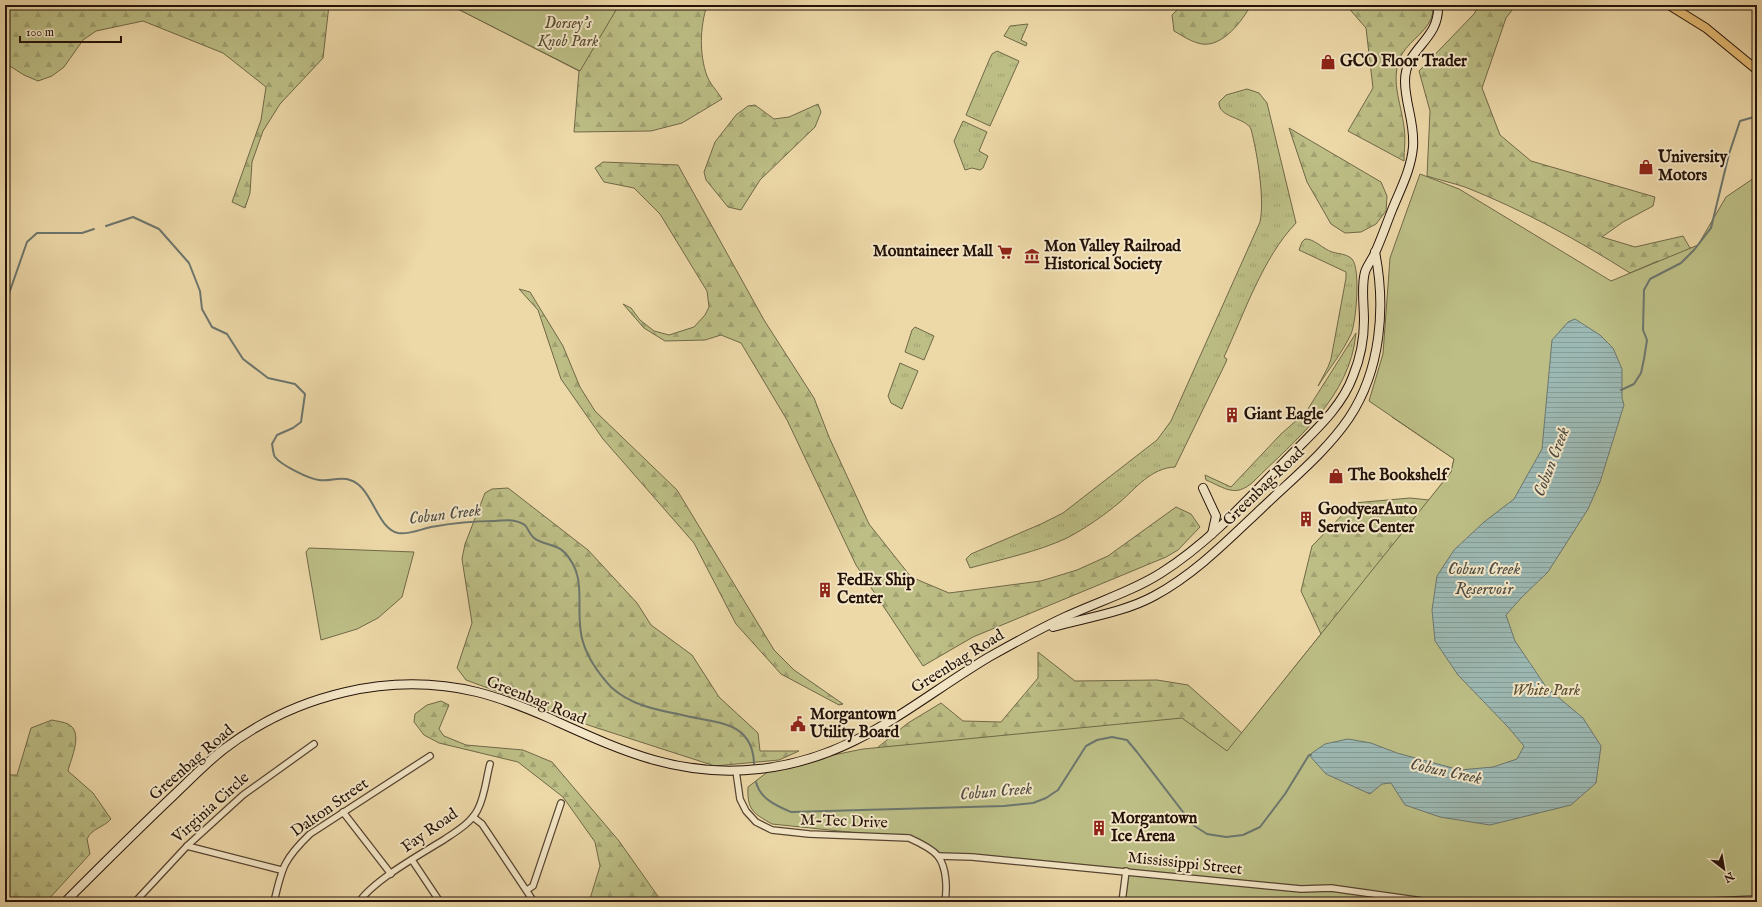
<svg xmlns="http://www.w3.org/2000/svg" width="1762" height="907" font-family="'IM FELL English',serif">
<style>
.grass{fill:url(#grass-tufts);stroke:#706847}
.forest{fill:url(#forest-firs);stroke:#706847}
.park{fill:#bcbe85;stroke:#706847}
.water{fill:url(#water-rules);stroke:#6c766e}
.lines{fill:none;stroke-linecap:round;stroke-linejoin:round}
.stream{stroke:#6c766e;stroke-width:2}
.street-casing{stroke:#564431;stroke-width:8}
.secondary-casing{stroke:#241209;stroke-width:10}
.primary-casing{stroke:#241209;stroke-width:10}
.street{stroke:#f3e6c6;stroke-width:5.5}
.secondary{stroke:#f3e6c6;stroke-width:8}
.primary{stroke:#e6bc74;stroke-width:8}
.labels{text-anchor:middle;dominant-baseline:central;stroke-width:4;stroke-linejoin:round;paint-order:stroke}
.park-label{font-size:16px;font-style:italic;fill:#594e34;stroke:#f3e6c6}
.poi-label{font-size:16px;font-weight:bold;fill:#241209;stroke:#f3e6c6;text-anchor:start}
.street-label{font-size:16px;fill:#241209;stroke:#f3e6c6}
.water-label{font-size:17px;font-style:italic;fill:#4e4c44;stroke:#f3e6c6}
</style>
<defs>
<pattern id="grass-tufts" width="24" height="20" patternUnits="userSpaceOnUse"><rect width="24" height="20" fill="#bcbe85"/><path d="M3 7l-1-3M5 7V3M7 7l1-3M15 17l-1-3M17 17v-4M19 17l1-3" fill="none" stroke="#a1a272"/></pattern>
<pattern id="forest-firs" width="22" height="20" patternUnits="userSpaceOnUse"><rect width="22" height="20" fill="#bcbe85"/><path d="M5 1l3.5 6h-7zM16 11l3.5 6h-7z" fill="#a1a272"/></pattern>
<pattern id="water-rules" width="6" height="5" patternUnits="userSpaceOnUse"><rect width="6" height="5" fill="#9cb8b2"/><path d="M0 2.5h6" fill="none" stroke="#869d98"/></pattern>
</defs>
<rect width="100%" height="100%" fill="#edd8a8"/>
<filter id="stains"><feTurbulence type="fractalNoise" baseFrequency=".005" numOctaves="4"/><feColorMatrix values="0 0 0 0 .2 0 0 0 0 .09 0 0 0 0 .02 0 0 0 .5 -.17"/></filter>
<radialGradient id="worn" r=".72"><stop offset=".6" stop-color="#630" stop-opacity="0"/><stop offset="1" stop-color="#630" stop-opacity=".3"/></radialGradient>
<g class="grass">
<polygon points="1028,24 1021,40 1027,43 1026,46 1004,36 1010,26"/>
<polygon points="997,51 1019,61 990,126 966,115 990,58 992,54"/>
<path d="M1247,89l12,4 8,10 29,120c-33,34 -52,91 -72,134l3,2 -1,3 -51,105c-24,1 -39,21 -55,35 -17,14 -34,26 -53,36 -30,14 -65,21 -97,30l-4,-9 5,-5 70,-30 22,-11 94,-73 14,-19 89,-199c5,-23 -3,-70 -9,-93 -6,-12 -33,-11 -32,-27l7,-7z"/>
<polygon points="963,121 987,132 979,151 988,156 983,168 980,170 972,168 965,170 954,141"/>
<path d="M1305,239c8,-1 18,10 27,13 7,2 15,2 20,7 9,10 4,64 -1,75 -9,19 -22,35 -33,52l10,-19 3,-8 15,-81v-6l-47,-22 3,-8z"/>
<polygon points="915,327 934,336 924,360 905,352 912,330"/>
<path d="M1356,333c-6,65 -60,106 -103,149 -18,16 -28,6 -47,-2l-1,-5 26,12 50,-53 25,-22z"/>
<polygon points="900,363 918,371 902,409 891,403 888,396"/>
</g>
<g class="forest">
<polygon points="5,5 329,5 323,58 280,104 263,131 252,162 250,193 245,208 232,202 261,120 266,87 223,53 143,21 96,31 83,40 64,67 52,76 38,81 24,75 5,63"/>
<path d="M450,5h257c-7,22 -8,49 0,71 3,8 11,16 15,23l-40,24 -31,8 -77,1 5,-61z"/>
<path d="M1182,5h69c-9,16 -28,42 -49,39 -11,-2 -19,-8 -28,-13l-2,-16z"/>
<path d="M1346,5h82l5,7c-3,18 -22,27 -31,42 -13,24 -1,48 2,73 2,11 0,23 0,34l-56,-30 25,-43 -7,-60z"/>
<path d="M1479,5h37l-10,13 -24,70 18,47 31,26 124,36 -2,9 -30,16 -21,15 33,10 48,-11 7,12h14l53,640 -880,-140 31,-25 33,-20 22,18 38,1 37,-44v-26l37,29 82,-1 31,5 54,48 79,-99 -20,-43 11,-45 42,-43 56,-5 19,2 22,-28 3,-13 -62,-42 183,-98 83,-58 -28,12c-52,-33 -107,-63 -165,-86 -12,-4 -26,-7 -38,-11l3,-65 -11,-40 55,-57z"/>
<polygon points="818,104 821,112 815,127 760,180 741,210 728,207 706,180 704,172 715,142 736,115 748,106 755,105 774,119 789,117"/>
<polygon points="1289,128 1381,182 1387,196 1386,211 1376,224 1361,232 1345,233 1331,224 1307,182"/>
<polygon points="603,162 678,165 764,320 814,398 829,437 869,524 911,577 949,593 1041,581 1077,570 1108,556 1176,507 1191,514 1200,527 1178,550 1166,557 973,637 923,666 856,565 787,420 741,343 721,335 705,340 665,341 644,328 623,304 631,308 640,320 654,331 669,335 694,327 705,315 709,307 707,291 660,214 634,188 604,182 595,168"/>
<polygon points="519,289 530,292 563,346 580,387 595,411 677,490 774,650 794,670 843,704 839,705 781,674 736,624 694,543 603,439 561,379 538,310"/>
<polygon points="508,488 588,550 637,603 651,625 692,655 719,697 758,733 760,751 799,751 779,760 715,766 591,726 466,680 457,668 472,623 462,559 465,544 485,493 492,489"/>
<polygon points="441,701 449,705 439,729 444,736 466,745 523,750 552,762 619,841 662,902 589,902 600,866 595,842 563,797 518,762 439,743 424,735 414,722 415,714 427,705"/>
<path d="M52,720c4,1 12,2 16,4 16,8 3,34 0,47l25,22 18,26c-8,9 -19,9 -24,20l3,15 -44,48h-41v-127h12l14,-47z"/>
</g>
<g class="park">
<polygon points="450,5 619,5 580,71"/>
<path d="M1420,174l39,15 152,92 87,-36 28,-48 31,-21v723l-38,3h-597l4,-30 -188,-16 -19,-14 -22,-5 -125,-13c-19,-11 -25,-14 -24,-37l26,-20 89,-18 319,-31 45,33 224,-279 3,-13 -85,-58 14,-47 7,-96z"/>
<polygon points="309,548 414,552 402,597 378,618 357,629 321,640 306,552"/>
</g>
<polygon class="water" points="1575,319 1600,335 1613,348 1622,369 1622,398 1624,405 1600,482 1588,509 1548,572 1522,597 1506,615 1515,641 1534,669 1546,687 1583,718 1601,746 1596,783 1571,805 1490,825 1440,817 1405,805 1391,783 1382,784 1370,794 1326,774 1309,755 1325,744 1348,739 1371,743 1397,753 1460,770 1493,767 1517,759 1524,746 1508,727 1458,675 1435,641 1432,610 1437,576 1454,550 1484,522 1514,499 1542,449 1552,340 1568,322"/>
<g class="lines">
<g class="stream">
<path d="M106,226l27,-9 26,12 30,34 11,28 2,18 10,18 15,7 16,25 25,19 27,6 10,10 -4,28 -8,6 -16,7 -5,9c1,4 1,10 3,13 6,8 34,22 44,23 10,2 21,-4 31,0 23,7 26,48 48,53 11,2 23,-4 33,-6 22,-4 42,-6 64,-6 6,0 14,-2 20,0 16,4 10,9 19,17 8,7 23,6 30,14 26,26 9,59 19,90 5,17 16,32 28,45 19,18 46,23 71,28 32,8 71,5 72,49"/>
<polyline points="5,305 27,242 37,233 82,233 94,229"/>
<polyline points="1621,390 1634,384 1641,373 1644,359 1647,340 1643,330 1644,290 1650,279 1681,263 1694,250 1711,228 1729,154 1740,121 1754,117 1757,119"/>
<path d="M756,782c4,17 21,24 35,30l213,-6 29,-3 13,-5 12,-8 28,-44 11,-6 15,-3 15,3 10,12 56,73 14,9 19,3 17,-2 17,-8 25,-33 24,-39h2"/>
</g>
<g class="street-casing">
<g id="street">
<path d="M736,771l4,28 6,12 10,11 16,8 37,4 100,4c9,4 22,10 29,18 9,12 9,33 7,46"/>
<polyline points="343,812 391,874"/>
<polyline points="473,817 482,824 534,902"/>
<polyline points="187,846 281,870"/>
<polyline points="938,856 972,857 1301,889 1331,888 1430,902"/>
<polyline points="412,860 440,902"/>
<polyline points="527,890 533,886 561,803"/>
<polyline points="135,902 187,846 243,795 314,744"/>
<path d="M274,902c8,-35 10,-43 36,-68l120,-78"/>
<path d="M359,902c15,-22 62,-48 86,-63 12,-8 27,-17 33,-30 7,-14 8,-30 12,-45"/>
<polyline points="1122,902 1126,871"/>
<polyline points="1688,902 1757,899"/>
</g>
</g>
<g class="secondary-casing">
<g id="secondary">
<polyline points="1203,488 1216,516 1212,534"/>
<path d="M1053,627c32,-9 72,-15 101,-31 41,-22 74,-56 107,-87 30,-29 65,-57 88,-91 32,-48 37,-111 26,-166"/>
<path d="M65,902c36,-36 72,-72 109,-107 16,-15 32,-32 50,-46 71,-54 165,-78 253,-57 24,6 49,16 72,26 71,32 129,60 210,51 95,-10 153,-66 230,-112 25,-14 50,-28 76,-40 32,-15 66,-25 96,-44 49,-31 87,-74 127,-115 24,-25 53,-49 65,-82 7,-17 11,-38 11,-56 0,-16 -3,-33 1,-48 2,-6 6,-11 9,-17 7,-15 12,-30 18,-45 8,-20 19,-40 21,-63 2,-24 -8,-43 -8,-66 0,-34 35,-40 33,-76"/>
</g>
</g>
<g class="primary-casing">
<polyline id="primary" points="1669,5 1706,28 1757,70"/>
</g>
<use href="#street" class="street"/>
<use href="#secondary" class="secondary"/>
<use href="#primary" class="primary"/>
</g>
<defs>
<g id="shop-bare" transform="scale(1.2)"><path d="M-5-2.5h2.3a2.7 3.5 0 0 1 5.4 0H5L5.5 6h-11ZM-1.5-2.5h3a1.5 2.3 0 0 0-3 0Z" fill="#8f2418" stroke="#f3e6c6" stroke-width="2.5" paint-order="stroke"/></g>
<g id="supermarket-bare" transform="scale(1.2)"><path d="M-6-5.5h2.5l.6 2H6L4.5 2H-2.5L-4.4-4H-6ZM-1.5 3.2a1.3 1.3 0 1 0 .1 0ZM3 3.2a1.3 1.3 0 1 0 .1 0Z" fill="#8f2418" stroke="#f3e6c6" stroke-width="2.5" paint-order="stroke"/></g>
<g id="museum-bare" transform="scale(1.2)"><path d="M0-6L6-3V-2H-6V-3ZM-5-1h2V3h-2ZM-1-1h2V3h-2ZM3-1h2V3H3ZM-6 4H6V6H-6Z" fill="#8f2418" stroke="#f3e6c6" stroke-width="2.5" paint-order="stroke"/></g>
<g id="building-bare" transform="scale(1.2)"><path d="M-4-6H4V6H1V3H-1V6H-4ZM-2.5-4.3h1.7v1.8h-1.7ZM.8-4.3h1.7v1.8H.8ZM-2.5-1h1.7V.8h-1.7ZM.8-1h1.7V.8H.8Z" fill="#8f2418" stroke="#f3e6c6" stroke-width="2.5" paint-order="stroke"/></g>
<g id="civic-bare" transform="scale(1.2)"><path d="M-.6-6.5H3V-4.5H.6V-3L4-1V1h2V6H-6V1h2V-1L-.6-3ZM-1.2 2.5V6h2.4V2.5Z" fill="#8f2418" stroke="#f3e6c6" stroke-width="2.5" paint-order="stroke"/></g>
</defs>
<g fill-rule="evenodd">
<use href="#shop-bare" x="1328" y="62"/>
<use href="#shop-bare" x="1646" y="167"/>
<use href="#supermarket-bare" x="1005" y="252"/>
<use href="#museum-bare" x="1032" y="256"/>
<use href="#building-bare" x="1232" y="415"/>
<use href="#shop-bare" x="1336" y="476"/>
<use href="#building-bare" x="1306" y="519"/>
<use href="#building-bare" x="825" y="590"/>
<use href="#civic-bare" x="798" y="724"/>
<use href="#building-bare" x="1099" y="828"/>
</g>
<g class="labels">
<g class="park-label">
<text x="568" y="24">Dorsey's<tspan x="568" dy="18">Knob Park</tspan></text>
<text x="1546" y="691">White Park</text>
</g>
<g class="poi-label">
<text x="1340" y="62">GCO Floor Trader</text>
<text x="1658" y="158">University<tspan x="1658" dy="18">Motors</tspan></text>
<text x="1044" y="247">Mon Valley Railroad<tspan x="1044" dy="18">Historical Society</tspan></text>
<text x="993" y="252" text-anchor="end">Mountaineer Mall</text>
<text x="1244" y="415">Giant Eagle</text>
<text x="1348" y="476">The Bookshelf</text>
<text x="1318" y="510">GoodyearAuto<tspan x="1318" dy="18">Service Center</tspan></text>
<text x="837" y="581">FedEx Ship<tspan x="837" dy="18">Center</tspan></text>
<text x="810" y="715">Morgantown<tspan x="810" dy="18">Utility Board</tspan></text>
<text x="1111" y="819">Morgantown<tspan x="1111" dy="18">Ice Arena</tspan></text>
</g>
<g class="street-label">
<text transform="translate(1264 487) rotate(-44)">Greenbag Road</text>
<text transform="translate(958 662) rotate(-32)">Greenbag Road</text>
<text transform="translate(536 701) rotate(22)">Greenbag Road</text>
<text transform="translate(192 763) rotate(-41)">Greenbag Road</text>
<text transform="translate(211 808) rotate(-42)">Virginia Circle</text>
<text transform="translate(330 808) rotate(-35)">Dalton Street</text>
<text transform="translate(844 822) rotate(2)">M-Tec Drive</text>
<text transform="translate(430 831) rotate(-35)">Fay Road</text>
<text transform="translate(1185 864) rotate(6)">Mississippi Street</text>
</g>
<g class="water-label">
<text transform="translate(1552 462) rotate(-69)">Cobun Creek</text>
<text transform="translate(445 515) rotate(-7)">Cobun Creek</text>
<text x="1484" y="569">Cobun Creek<tspan x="1484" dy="20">Reservoir</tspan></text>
<text transform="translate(1446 772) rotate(12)">Cobun Creek</text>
<text transform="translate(996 792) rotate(-5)">Cobun Creek</text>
</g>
</g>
<rect width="1762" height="907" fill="none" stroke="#edd8a8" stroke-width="20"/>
<rect x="6" y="6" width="1750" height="895" fill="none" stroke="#241209" stroke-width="2"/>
<rect x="10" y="10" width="1742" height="887" fill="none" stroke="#241209"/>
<g transform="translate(1724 869) rotate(149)" stroke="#f3e6c6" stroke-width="3" paint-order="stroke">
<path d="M0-3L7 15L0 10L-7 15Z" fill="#241209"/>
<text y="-6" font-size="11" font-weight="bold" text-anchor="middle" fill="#241209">N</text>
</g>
<path d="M20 36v6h101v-6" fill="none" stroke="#241209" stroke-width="2"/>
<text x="26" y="36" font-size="12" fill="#241209" stroke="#f3e6c6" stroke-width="3" paint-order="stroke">100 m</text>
<rect width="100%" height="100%" filter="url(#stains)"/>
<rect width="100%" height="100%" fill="url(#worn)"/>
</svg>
